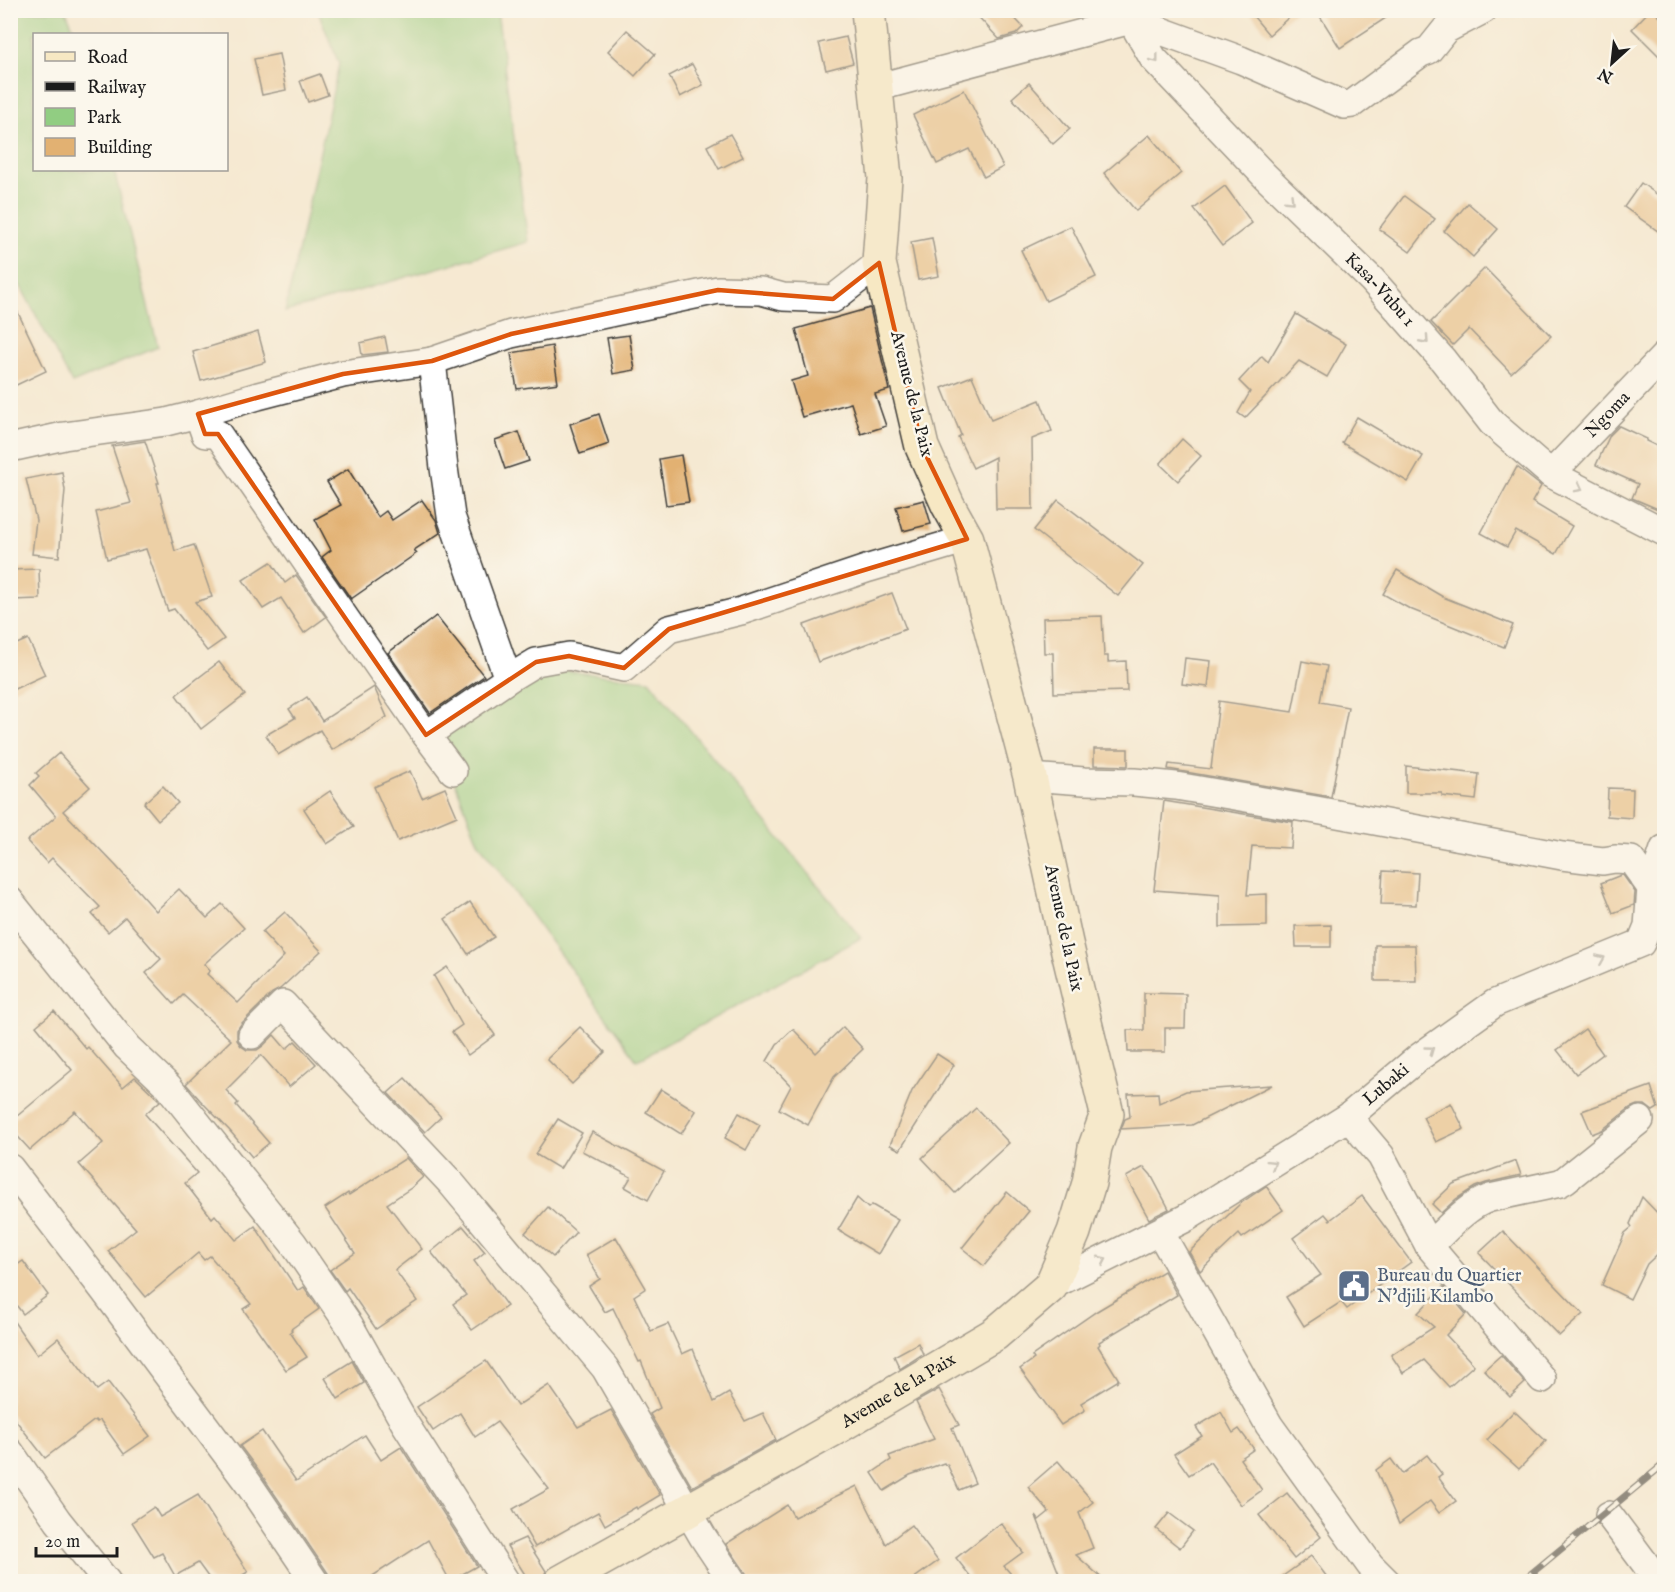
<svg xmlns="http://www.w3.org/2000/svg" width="1675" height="1592" font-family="'IM FELL English',serif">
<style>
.green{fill:#91cd82;stroke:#56744f;stroke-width:1.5}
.building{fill:#e2b172}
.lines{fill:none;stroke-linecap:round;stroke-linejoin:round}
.street-casing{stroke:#3d3b37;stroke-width:30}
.secondary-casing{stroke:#3d3b37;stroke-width:36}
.street{stroke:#fff;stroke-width:27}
.secondary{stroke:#f7e8c3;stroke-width:33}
.rail-casing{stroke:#1c1c1c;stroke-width:7}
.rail{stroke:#fbf7ec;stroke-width:4.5;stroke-dasharray:14;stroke-linecap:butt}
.oneway{stroke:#999}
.marked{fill:none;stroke:#de560d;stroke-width:4.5;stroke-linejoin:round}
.labels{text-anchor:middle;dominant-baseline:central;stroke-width:5;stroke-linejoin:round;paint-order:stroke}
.street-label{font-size:18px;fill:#1c1c1c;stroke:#fbf7ec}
.service-label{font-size:18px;fill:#4e5e75;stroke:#fbf7ec;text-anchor:start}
</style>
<rect width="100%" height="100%" fill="#fbf7ec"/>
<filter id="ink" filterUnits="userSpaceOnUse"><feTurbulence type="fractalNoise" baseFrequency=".0167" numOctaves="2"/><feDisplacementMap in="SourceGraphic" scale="12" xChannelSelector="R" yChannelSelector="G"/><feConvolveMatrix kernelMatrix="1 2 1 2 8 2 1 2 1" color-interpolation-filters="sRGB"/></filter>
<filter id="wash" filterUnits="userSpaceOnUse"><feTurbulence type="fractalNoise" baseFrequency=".008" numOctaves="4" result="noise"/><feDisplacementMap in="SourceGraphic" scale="24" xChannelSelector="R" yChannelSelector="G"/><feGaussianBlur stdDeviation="1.35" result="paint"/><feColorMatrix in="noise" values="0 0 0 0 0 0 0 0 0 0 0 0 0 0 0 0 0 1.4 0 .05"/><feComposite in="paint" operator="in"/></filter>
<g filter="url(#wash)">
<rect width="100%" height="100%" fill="#f5e9d2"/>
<g class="green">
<polygon points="10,11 66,11 76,34 34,34 34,170 114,170 158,347 72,383 11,268"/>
<polygon points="318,11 497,11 528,242 285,312 339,64"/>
<polygon points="537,668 649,680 861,938 637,1060 478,842 436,733"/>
</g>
<g id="blocks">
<g class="building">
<polygon points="972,10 1007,10 1023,27 1016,34 999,39"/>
<polygon points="1248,10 1297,10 1269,35"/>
<polygon points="1316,10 1398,10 1340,48"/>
<polygon points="1650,10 1653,10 1665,22 1665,62 1632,29"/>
<polygon points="627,30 655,54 635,76 608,51"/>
<polygon points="846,37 853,63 826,70 819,43"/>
<polygon points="279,54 286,90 262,95 254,59"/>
<polygon points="692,64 703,85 680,97 669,76"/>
<polygon points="320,74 328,95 308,102 300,81"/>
<polygon points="1029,83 1070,129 1053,144 1012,98"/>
<polygon points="964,90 1003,167 984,177 969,149 937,164 913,115"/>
<polygon points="730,134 743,157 719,169 707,146"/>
<polygon points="1149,135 1181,173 1136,211 1104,173"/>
<polygon points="1641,183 1665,200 1665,236 1624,207"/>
<polygon points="1225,186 1252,223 1222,246 1194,209"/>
<polygon points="1404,196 1435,219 1410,252 1379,229"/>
<polygon points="1468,203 1498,229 1473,257 1444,231"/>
<polygon points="1071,226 1096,277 1046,301 1021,250"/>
<polygon points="932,238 939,276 918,280 911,242"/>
<polygon points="1485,268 1551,336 1511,373 1469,329 1453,345 1431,322"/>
<polygon points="10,296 46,371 10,388"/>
<polygon points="870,308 889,390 875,394 886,426 861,434 851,403 802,417 791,381 808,376 796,329"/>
<polygon points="1296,314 1346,344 1327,377 1299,361 1245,418 1238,413 1250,392 1239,381 1262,356 1268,362"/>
<polygon points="258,332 266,362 201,381 193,352"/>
<polygon points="629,335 635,370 613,374 607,338"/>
<polygon points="385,337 388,352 362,355 360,343"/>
<polygon points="552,346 558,383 517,389 511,353"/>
<polygon points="972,376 991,420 1040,400 1052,431 1032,439 1033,509 996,509 995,457 973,468 958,437 961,435 942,388"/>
<polygon points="599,414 609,444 580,454 570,424"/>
<polygon points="1357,417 1423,456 1408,482 1342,443"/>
<polygon points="1619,426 1647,439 1646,441 1665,450 1665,512 1632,498 1638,484 1596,465 1610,435"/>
<polygon points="519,432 529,461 505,469 495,440"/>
<polygon points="1182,439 1201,456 1178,481 1160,464"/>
<polygon points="145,441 159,483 157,483 175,551 194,545 212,597 195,602 224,639 207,651 174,609 168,611 146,549 107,559 96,512 131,503 112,446"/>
<polygon points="681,455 689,502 666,505 659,459"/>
<polygon points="1517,467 1541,486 1532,502 1572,526 1556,554 1516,531 1507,547 1481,533"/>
<polygon points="348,469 378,517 386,511 392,520 422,500 436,520 440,533 414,550 417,553 351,599 322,557 331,550 315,519 341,505 327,482"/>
<polygon points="62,472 65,490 59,557 32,554 36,520 26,479"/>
<polygon points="924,500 931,524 903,531 896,507"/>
<polygon points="1058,500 1143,565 1118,596 1034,530"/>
<polygon points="271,562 285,583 296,575 326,617 304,633 281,598 263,609 243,580"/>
<polygon points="39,569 40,599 10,600 10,570"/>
<polygon points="1397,570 1443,597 1513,625 1504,647 1410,609 1383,594"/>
<polygon points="892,593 906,629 818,662 804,625"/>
<polygon points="436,616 484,676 430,713 388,653"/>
<polygon points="1102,616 1104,656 1108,656 1108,662 1126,661 1127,691 1054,693 1053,653 1044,653 1043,618"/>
<polygon points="28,639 45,675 10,691 10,647"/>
<polygon points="1185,658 1211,661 1208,687 1182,684"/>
<polygon points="1302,661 1327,666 1320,702 1348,707 1331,797 1168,769 1169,764 1211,769 1219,701 1292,712"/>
<polygon points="219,662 245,695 201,729 176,695"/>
<polygon points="374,687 387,717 352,740 351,739 332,750 320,730 278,755 266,735 295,718 289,709 307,697 322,721"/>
<polygon points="1094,749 1128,749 1128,766 1094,765"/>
<polygon points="59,753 90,787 63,811 116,866 156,911 179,889 207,918 222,904 244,928 204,964 210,971 207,974 238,1003 284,956 262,932 285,912 321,951 280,989 272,993 241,1024 237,1030 237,1040 241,1046 247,1050 257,1050 263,1046 274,1035 286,1049 295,1041 316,1064 289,1087 261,1055 226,1090 238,1103 236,1105 269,1143 252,1157 230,1131 200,1100 186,1084 231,1040 183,995 174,1004 146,973 161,959 125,917 108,932 92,914 100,907 52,858 47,863 27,841 56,816 30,785 39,776 36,773"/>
<polygon points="1406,766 1479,774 1476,800 1442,796 1442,793 1406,793"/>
<polygon points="410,771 422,798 445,788 457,816 398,841 374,787"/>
<polygon points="163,786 178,803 158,820 144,803"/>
<polygon points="1608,788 1633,789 1632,818 1607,816"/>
<polygon points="330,791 354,827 327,844 304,809"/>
<polygon points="1164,801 1293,822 1291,848 1252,846 1247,895 1267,894 1267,926 1220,927 1220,895 1154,890"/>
<polygon points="1383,871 1418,873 1416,905 1381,904"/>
<polygon points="1621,875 1623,875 1635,892 1634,905 1613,913 1601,883"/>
<polygon points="470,902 494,937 468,954 445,919"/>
<polygon points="1331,925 1331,947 1296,947 1295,926"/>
<polygon points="1375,945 1415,945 1416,981 1375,981"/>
<polygon points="447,967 495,1035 468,1055 452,1032 462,1025 434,976"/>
<polygon points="1144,993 1186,994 1185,1028 1165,1028 1165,1052 1128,1052 1127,1030 1144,1030"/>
<polygon points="54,1011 86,1049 88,1047 123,1087 135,1077 160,1101 145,1114 197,1173 185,1183 212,1218 215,1215 236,1240 255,1226 298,1291 304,1287 319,1309 291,1329 292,1330 290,1332 307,1357 286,1370 243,1309 251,1304 210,1256 204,1260 198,1253 146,1297 108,1251 136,1229 79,1164 103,1143 75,1111 30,1150 10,1128 10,1122 72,1070 36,1026"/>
<polygon points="580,1027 605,1052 572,1084 547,1059"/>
<polygon points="843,1027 863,1049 834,1077 808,1125 779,1109 791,1086 767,1061 777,1044 793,1029 816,1053"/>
<polygon points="1585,1029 1603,1054 1576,1074 1557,1050"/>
<polygon points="937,1054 954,1065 900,1150 890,1145 912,1091"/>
<polygon points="405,1078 441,1117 425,1132 388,1093"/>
<polygon points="1272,1085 1192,1125 1121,1129 1125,1119 1130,1117 1128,1094 1158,1093 1159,1103 1186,1091"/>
<polygon points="1651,1086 1658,1108 1653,1111 1645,1105 1637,1105 1630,1108 1602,1130 1592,1134 1582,1111"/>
<polygon points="661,1089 696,1111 681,1134 646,1112"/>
<polygon points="1451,1103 1464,1129 1436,1142 1423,1117"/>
<polygon points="976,1108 1009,1143 955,1193 922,1158"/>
<polygon points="739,1113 760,1125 746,1150 725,1138"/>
<polygon points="558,1119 582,1133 560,1169 535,1154"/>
<polygon points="592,1132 664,1171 648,1200 625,1187 631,1177 582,1151"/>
<polygon points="406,1158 423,1177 411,1188 387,1204 422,1249 395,1270 417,1301 376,1329 348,1288 345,1291 330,1270 355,1253 325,1208 348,1193 349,1195"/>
<polygon points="1516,1161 1521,1175 1486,1183 1475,1187 1456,1199 1441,1213 1432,1204 1453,1184"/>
<polygon points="1144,1167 1151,1175 1169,1209 1149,1219 1126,1177"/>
<polygon points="1266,1186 1283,1210 1242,1238 1239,1234 1200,1271 1189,1252 1241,1203"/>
<polygon points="1007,1192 1029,1211 984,1266 962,1248"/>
<polygon points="1362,1196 1411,1262 1347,1309 1341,1302 1304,1326 1286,1297 1321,1275 1293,1238 1325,1214 1330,1220"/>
<polygon points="1642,1197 1665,1221 1665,1247 1647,1264 1630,1299 1602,1285 1625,1233 1632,1227 1630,1224"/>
<polygon points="857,1198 868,1208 872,1205 898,1220 878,1254 838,1230"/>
<polygon points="548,1207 576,1232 553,1257 525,1233"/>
<polygon points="463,1226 485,1252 474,1261 507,1306 472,1330 453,1304 466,1295 431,1252"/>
<polygon points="1503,1231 1583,1314 1559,1336 1479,1253"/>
<polygon points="616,1237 646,1288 634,1296 651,1331 668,1324 682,1354 693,1349 714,1402 729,1393 745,1421 763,1413 776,1440 692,1487 650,1414 660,1408 641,1361 639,1362 613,1308 605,1312 589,1286 600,1279 586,1255"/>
<polygon points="23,1261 48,1295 23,1314 10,1297 10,1270"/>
<polygon points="1164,1271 1177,1295 1099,1342 1100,1344 1098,1346 1119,1380 1081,1403 1085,1410 1061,1425 1020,1369 1034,1359 1032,1356 1097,1311"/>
<polygon points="1443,1287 1466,1314 1446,1335 1474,1365 1449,1387 1424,1360 1403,1373 1391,1355 1434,1327 1418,1313"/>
<polygon points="10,1316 37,1355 58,1338 97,1390 108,1382 150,1436 124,1454 100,1420 97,1422 95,1420 45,1458 10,1413"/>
<polygon points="918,1343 923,1354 900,1369 894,1356"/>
<polygon points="1501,1355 1525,1383 1510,1397 1484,1370"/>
<polygon points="352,1361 364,1383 338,1399 325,1378"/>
<polygon points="486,1361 517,1406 549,1385 578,1427 611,1410 660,1495 637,1509 636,1507 605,1525 598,1512 535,1547 513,1509 549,1489 497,1422 475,1437 460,1413 433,1431 417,1407"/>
<polygon points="939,1389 959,1425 952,1428 975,1483 959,1490 947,1464 945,1465 944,1463 910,1475 884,1491 872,1473 891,1460 889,1456 934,1439 916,1402"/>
<polygon points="1514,1411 1546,1441 1519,1469 1487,1440"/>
<polygon points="1221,1412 1233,1433 1239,1429 1254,1449 1240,1459 1262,1490 1241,1505 1210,1462 1189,1475 1174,1454 1202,1436 1196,1427"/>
<polygon points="262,1431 296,1481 365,1435 381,1460 401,1447 477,1566 450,1581 428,1540 365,1581 331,1581 328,1573 261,1474 240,1446"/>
<polygon points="1427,1455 1442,1474 1438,1477 1456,1501 1439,1513 1430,1501 1399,1524 1376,1470 1391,1459 1402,1474"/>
<polygon points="1058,1461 1093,1502 1079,1513 1093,1548 1076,1555 1105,1581 1062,1581 1036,1516 1039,1520 1049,1512 1028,1487"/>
<polygon points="857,1486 886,1544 911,1525 938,1561 910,1581 749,1581 746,1573 726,1544 787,1505 794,1517"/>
<polygon points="1287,1493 1321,1537 1294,1559 1259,1515"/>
<polygon points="198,1495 248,1572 232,1581 211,1581 198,1563 175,1576 162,1553 154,1557 132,1522 154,1507 160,1517"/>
<polygon points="1169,1513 1193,1531 1180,1548 1156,1529"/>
<polygon points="1001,1523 1023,1552 1004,1566 1017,1581 974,1581 956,1558"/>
<polygon points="525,1538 546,1571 542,1581 529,1581 507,1546"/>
<polygon points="1311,1556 1330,1581 1276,1581"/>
</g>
</g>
</g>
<g filter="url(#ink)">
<use href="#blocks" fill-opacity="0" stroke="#3d3b37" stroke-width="1.5"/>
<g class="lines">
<g class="street-casing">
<g id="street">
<path id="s1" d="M1123,10l8,10 22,38 112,118 107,104 71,80 49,63 59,51 113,58"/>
<polyline points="875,88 1131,20 1241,60 1344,105 1352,104 1421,53 1429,50 1445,30 1483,10"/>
<polyline points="432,361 444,468 451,516 508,679"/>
<polyline points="198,414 205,434 218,434 426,735 453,771"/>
<polyline points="10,448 64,436 166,422 198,414 258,396 343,374 432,361 511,334 718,290 761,291 783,297 833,299 879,263"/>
<path id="s2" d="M1551,474l113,-118"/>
<polyline points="426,735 508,679 536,662 569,656 624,668 669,629 741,611 869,568 967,539"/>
<polyline points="1030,777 1084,781 1134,782 1176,786 1316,810 1562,856 1603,861 1615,859 1631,860 1651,888"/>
<polyline points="10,901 127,1047 168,1086 293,1243 350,1326 404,1422 506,1582"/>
<polyline points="252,1035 283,1004 451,1183 605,1368 703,1537 733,1582"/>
<polyline points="1348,1117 1381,1156 1429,1246 1542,1379"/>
<polyline points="10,1168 103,1289 248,1483 315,1582"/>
<polyline points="1160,1232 1269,1425 1370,1565 1387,1582"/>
<path d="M1429,1246c19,-18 37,-40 61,-48l70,-15 5,-3 75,-60"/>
<path id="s3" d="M1051,1286l135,-68 162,-101 70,-59 77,-55 146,-60 7,-17 3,-38 13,-39"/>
<polyline points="10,1452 58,1521 107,1582"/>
<polyline points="1609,1515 1659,1582"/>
</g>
</g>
<g class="secondary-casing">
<g id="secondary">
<path id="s4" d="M561,1582l278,-156 156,-92 56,-48 23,-54 15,-49 6,-36 12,-33 -41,-171 -36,-166 -63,-238 -19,-34 -26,-58 -43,-184 6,-85 -17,-168"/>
</g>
</g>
<use href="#street" class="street"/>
<use href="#secondary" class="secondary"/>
<g class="rail-casing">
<polyline id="rail" points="1521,1582 1664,1464"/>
</g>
<use href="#rail" class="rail"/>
</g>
<defs><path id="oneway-chevron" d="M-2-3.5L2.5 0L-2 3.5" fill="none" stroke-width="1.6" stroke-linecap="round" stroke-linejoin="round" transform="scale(1.5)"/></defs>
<g class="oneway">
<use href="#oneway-chevron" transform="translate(1155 59) rotate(52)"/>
<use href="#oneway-chevron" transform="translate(1290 200) rotate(44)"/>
<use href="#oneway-chevron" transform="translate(1425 340) rotate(48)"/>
<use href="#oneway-chevron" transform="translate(1579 488) rotate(27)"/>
<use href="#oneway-chevron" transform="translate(1601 959) rotate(-23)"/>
<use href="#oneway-chevron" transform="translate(1430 1050) rotate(-36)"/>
<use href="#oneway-chevron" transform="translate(1272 1164) rotate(-32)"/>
<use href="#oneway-chevron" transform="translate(1103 1260) rotate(-26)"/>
</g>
</g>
<path d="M0 0H1675V1592H0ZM879,263l43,184 45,92 -298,90 -45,39 -55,-12 -33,6 -110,73 -208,-301h-13l-7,-20 145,-40 89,-13 79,-27 207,-44 115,9z" fill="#f5e9d2" fill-opacity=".55" fill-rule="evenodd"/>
<path class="marked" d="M879,263l43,184 45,92 -298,90 -45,39 -55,-12 -33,6 -110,73 -208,-301h-13l-7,-20 145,-40 89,-13 79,-27 207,-44 115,9z"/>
<defs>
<g id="civic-square" transform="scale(1.725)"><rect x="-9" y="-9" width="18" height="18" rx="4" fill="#5c6f8a" stroke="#fbf7ec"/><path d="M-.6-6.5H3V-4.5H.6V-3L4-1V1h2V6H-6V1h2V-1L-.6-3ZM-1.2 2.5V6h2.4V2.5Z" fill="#fff"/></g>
</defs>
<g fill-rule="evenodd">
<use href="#civic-square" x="1354" y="1286"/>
</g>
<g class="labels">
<g class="street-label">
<text stroke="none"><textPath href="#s1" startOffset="381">Kasa-Vubu 1</textPath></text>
<text transform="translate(911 394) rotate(76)">Avenue de la Paix</text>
<text stroke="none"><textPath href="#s2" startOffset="82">Ngoma</textPath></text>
<text transform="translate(1063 928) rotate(78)">Avenue de la Paix</text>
<text stroke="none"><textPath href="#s3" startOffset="392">Lubaki</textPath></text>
<text stroke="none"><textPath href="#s4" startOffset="388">Avenue de la Paix</textPath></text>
</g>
<g class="service-label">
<text x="1377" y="1276">Bureau du Quartier<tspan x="1377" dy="21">N'djili Kilambo</tspan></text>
</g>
</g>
<rect width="1675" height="1592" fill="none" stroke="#fbf7ec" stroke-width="36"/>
<rect x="33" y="33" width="195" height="138" fill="#fbf7ec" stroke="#a29f99" stroke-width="1.5"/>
<rect x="45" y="52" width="30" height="9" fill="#f7e8c3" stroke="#a29f99" stroke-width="1.5"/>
<text x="87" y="63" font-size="18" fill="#1c1c1c">Road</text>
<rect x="45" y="82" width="30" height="9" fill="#1c1c1c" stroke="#a29f99" stroke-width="1.5"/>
<text x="87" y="93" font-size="18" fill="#1c1c1c">Railway</text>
<rect x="45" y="108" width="30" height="18" fill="#91cd82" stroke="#a29f99" stroke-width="1.5"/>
<text x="87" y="123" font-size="18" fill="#1c1c1c">Park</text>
<rect x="45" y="138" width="30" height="18" fill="#e2b172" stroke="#a29f99" stroke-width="1.5"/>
<text x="87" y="153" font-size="18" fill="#1c1c1c">Building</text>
<g transform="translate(1612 63) rotate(207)" stroke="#fbf7ec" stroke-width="4.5" paint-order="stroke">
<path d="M0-4.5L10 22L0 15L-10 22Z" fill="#1c1c1c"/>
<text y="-9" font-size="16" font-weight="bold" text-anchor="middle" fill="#1c1c1c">N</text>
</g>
<path d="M36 1547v9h81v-9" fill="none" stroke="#1c1c1c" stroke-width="3"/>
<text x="45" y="1547" font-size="18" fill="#1c1c1c" stroke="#fbf7ec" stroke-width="4.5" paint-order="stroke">20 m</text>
</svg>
